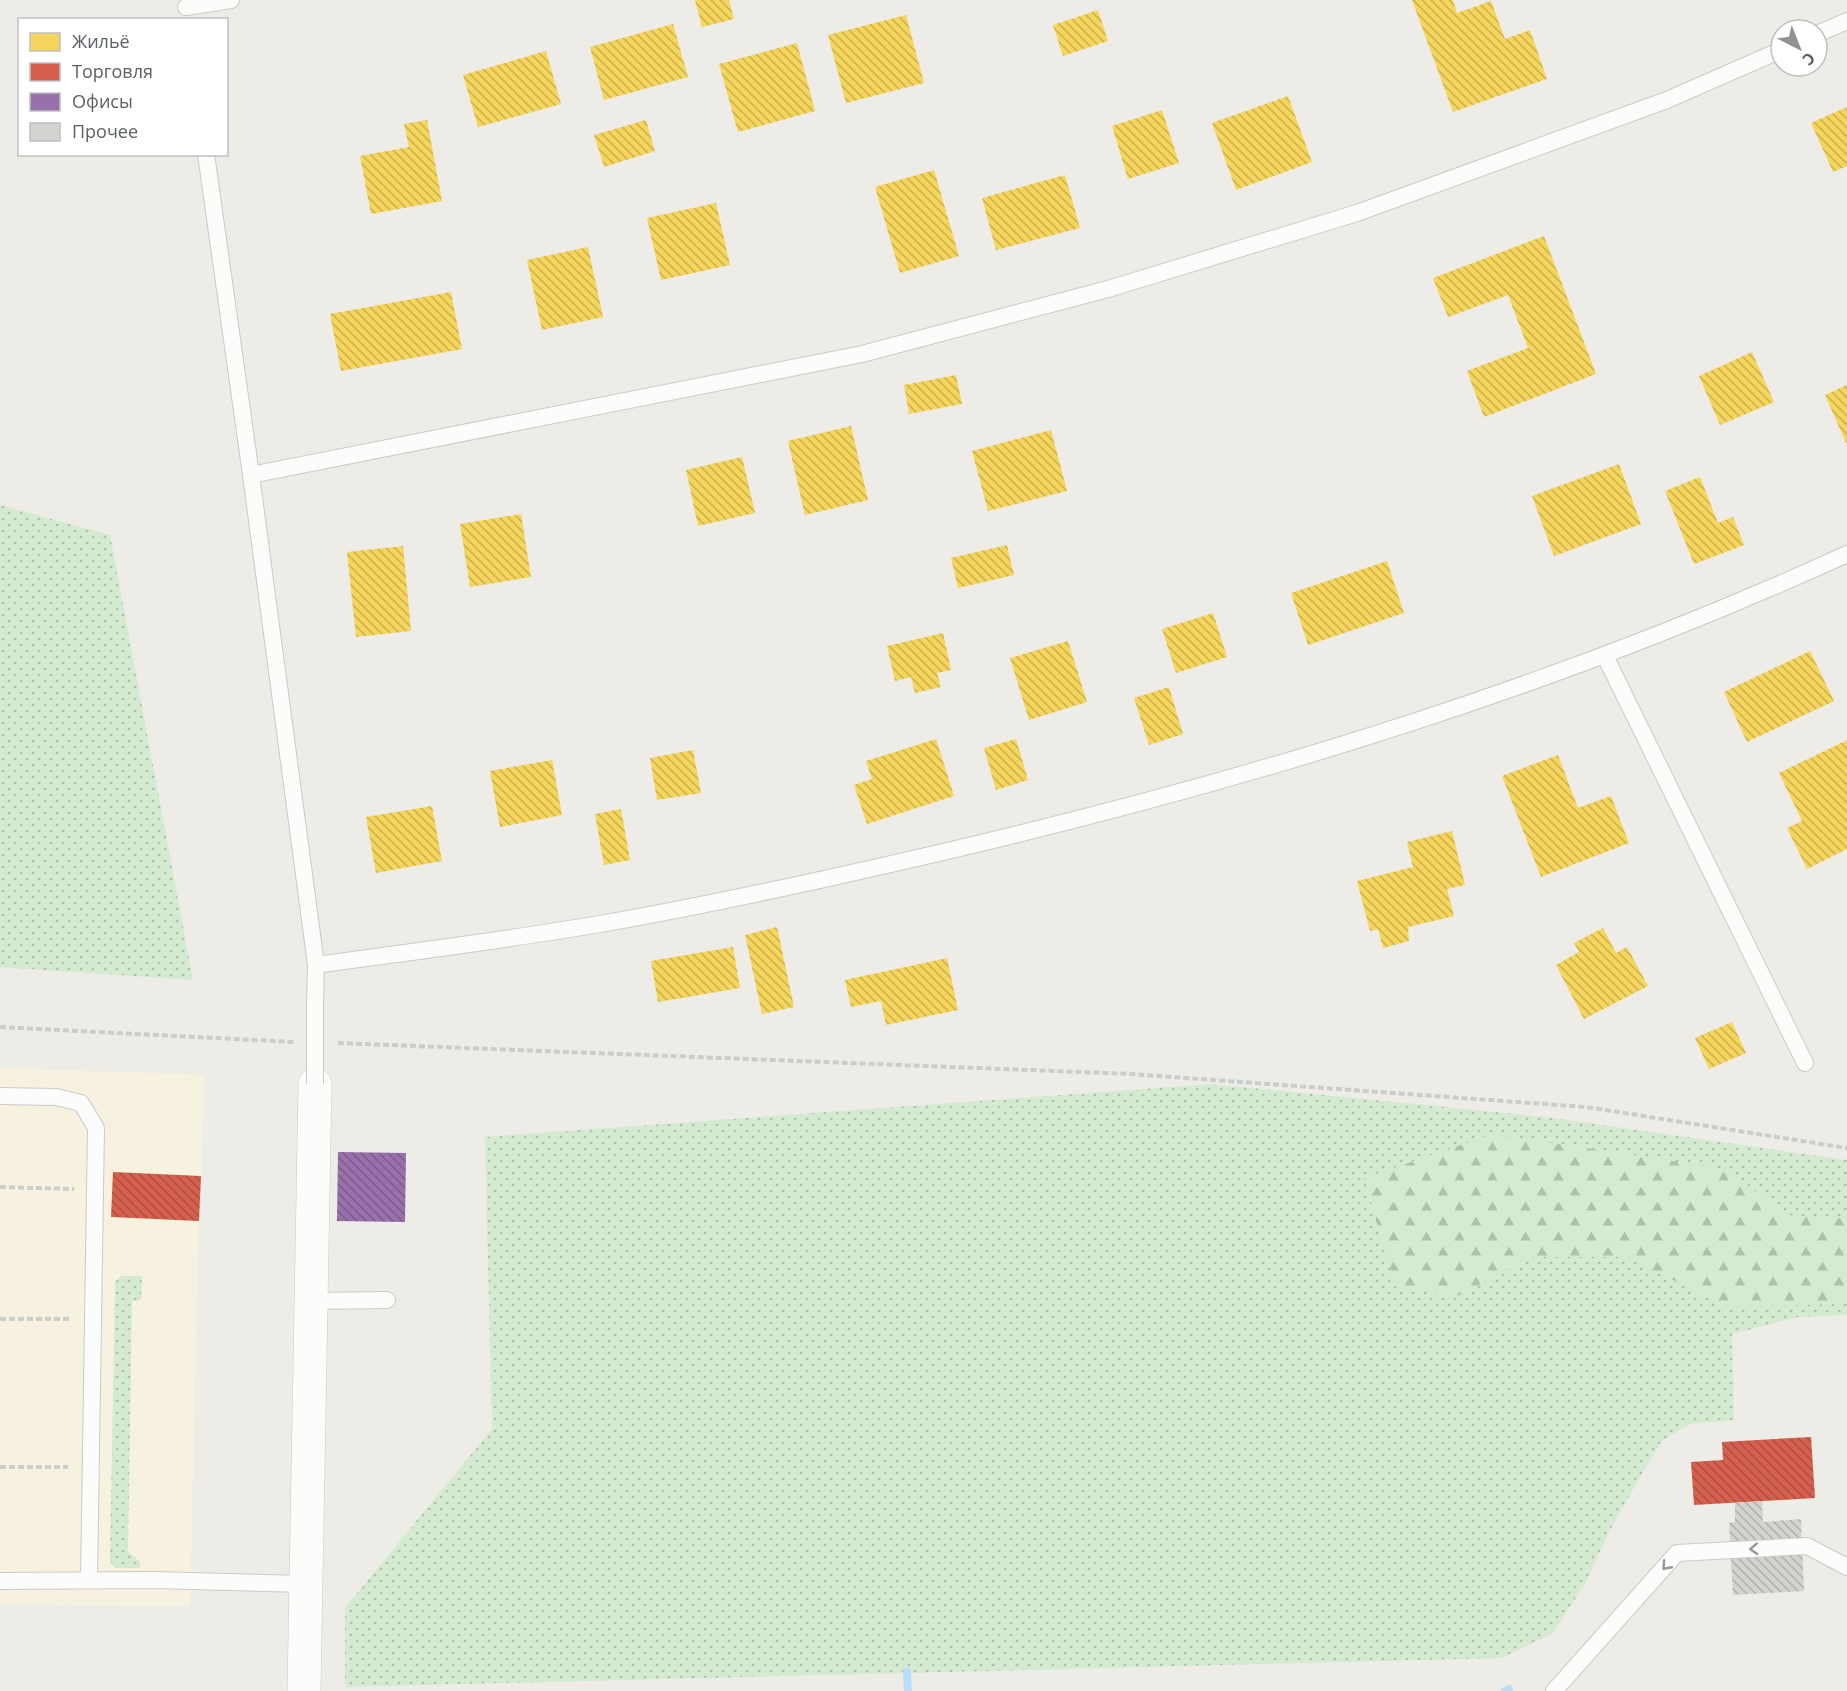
<svg xmlns="http://www.w3.org/2000/svg" width="1847" height="1691" font-family="'Open Sans',sans-serif">
<style>
.commercial{fill:#f7f2e0}
.grass{fill:url(#grass-dots)}
.forest{fill:url(#forest-firs)}
.homes{fill:url(#homes-back-hatch)}
.shops{fill:url(#shops-back-hatch)}
.offices{fill:url(#offices-back-hatch)}
.lines{fill:none;stroke-linecap:round;stroke-linejoin:round}
.stream{stroke:#bbdef8;stroke-width:8}
.building{fill:url(#building-back-hatch)}
.service-casing{stroke:#cacac9;stroke-width:18}
.minor-casing{stroke:#cacac9;stroke-width:34}
.path{stroke:#c9ceca;stroke-width:4;stroke-dasharray:6 3;stroke-linecap:butt}
.service{stroke:#fcfcfb;stroke-width:16}
.minor{stroke:#fcfcfb;stroke-width:33}
.service-bridge-casing{stroke:#cacac9;stroke-width:18;stroke-linecap:butt}
.service-bridge{stroke:#fcfcfb;stroke-width:16}
.oneway{stroke:#94979a}
</style>
<defs>
<pattern id="grass-dots" width="8" height="8" patternUnits="userSpaceOnUse" patternTransform="scale(1.5)"><rect width="8" height="8" fill="#d4ead1"/><path d="M2 2h.1M6 6h.1" fill="none" stroke="#afc1ad" stroke-width="1.8" stroke-linecap="round"/></pattern>
<pattern id="forest-firs" width="22" height="20" patternUnits="userSpaceOnUse" patternTransform="scale(1.5)"><rect width="22" height="20" fill="#d4ead1"/><path d="M5 1l3.5 6h-7zM16 11l3.5 6h-7z" fill="#afc1ad"/></pattern>
<pattern id="homes-back-hatch" width="6" height="6" patternUnits="userSpaceOnUse" patternTransform="scale(1.5)"><rect width="6" height="6" fill="#f6d55c"/><path d="M-1 5l2 2M0 0l6 6M5-1l2 2" fill="none" stroke="#cab050"/></pattern>
<pattern id="shops-back-hatch" width="6" height="6" patternUnits="userSpaceOnUse" patternTransform="scale(1.5)"><rect width="6" height="6" fill="#d6604d"/><path d="M-1 5l2 2M0 0l6 6M5-1l2 2" fill="none" stroke="#a84f42"/></pattern>
<pattern id="offices-back-hatch" width="6" height="6" patternUnits="userSpaceOnUse" patternTransform="scale(1.5)"><rect width="6" height="6" fill="#9970ab"/><path d="M-1 5l2 2M0 0l6 6M5-1l2 2" fill="none" stroke="#7a5b88"/></pattern>
<pattern id="building-back-hatch" width="6" height="6" patternUnits="userSpaceOnUse" patternTransform="scale(1.5)"><rect width="6" height="6" fill="#d4d3d0"/><path d="M-1 5l2 2M0 0l6 6M5-1l2 2" fill="none" stroke="#afafad"/></pattern>
</defs>
<rect width="100%" height="100%" fill="#edece7"/>
<polygon class="commercial" points="0,1068 205,1075 198,1242 190,1606 0,1605"/>
<g class="grass">
<polygon points="0,505 110,535 193,980 0,967"/>
<polygon points="1212,1084 1546,1117 1847,1160 1847,1315 1797,1317 1732,1334 1734,1420 1689,1424 1662,1441 1644,1470 1610,1530 1585,1584 1553,1633 1502,1658 345,1687 345,1608 492,1429 485,1137"/>
<polygon points="121,1276 142,1276 141,1300 132,1301 128,1551 140,1562 140,1568 115,1568 110,1561 115,1282"/>
</g>
<polygon class="forest" points="1493,1134 1726,1169 1787,1215 1847,1219 1847,1304 1726,1307 1628,1257 1534,1257 1455,1297 1395,1286 1364,1178"/>
<g class="homes">
<polygon points="695,0 729,0 734,19 702,27"/>
<polygon points="1412,0 1453,0 1457,13 1491,1 1505,39 1530,30 1547,79 1453,112"/>
<polygon points="1098,10 1108,41 1063,56 1053,25"/>
<polygon points="906,15 924,83 846,103 828,35"/>
<polygon points="673,24 688,77 604,100 590,47"/>
<polygon points="797,43 815,111 738,132 719,64"/>
<polygon points="546,51 561,104 478,127 463,75"/>
<polygon points="1288,96 1312,162 1236,190 1212,123"/>
<polygon points="1847,107 1847,166 1833,172 1811,123"/>
<polygon points="1162,110 1179,163 1128,179 1112,126"/>
<polygon points="427,120 442,201 371,214 360,156 409,147 404,124"/>
<polygon points="646,120 655,151 604,167 594,135"/>
<polygon points="934,170 959,256 900,273 875,187"/>
<polygon points="1065,175 1080,228 996,250 982,198"/>
<polygon points="716,203 730,265 661,280 647,218"/>
<polygon points="1544,236 1596,374 1484,417 1467,371 1528,348 1508,295 1448,317 1433,278"/>
<polygon points="588,247 603,317 542,330 527,260"/>
<polygon points="451,292 462,349 341,371 330,314"/>
<polygon points="1752,352 1774,402 1720,425 1699,376"/>
<polygon points="956,375 962,404 909,414 904,385"/>
<polygon points="1847,385 1847,445 1825,395"/>
<polygon points="851,426 868,500 805,515 788,441"/>
<polygon points="1051,430 1067,491 988,511 972,451"/>
<polygon points="742,457 755,513 698,526 686,470"/>
<polygon points="1619,464 1641,524 1554,556 1532,496"/>
<polygon points="1700,477 1718,523 1733,517 1744,545 1694,564 1665,491"/>
<polygon points="521,514 531,577 470,587 460,524"/>
<polygon points="1007,545 1014,575 958,588 951,558"/>
<polygon points="403,546 411,631 356,637 347,552"/>
<polygon points="1387,561 1404,613 1308,645 1291,593"/>
<polygon points="1213,613 1227,657 1176,673 1162,629"/>
<polygon points="943,633 951,670 937,673 941,687 915,693 911,677 895,681 887,646"/>
<polygon points="1068,641 1087,702 1029,720 1010,658"/>
<polygon points="1810,651 1834,701 1747,742 1724,692"/>
<polygon points="1169,687 1183,734 1149,745 1134,698"/>
<polygon points="936,739 954,796 867,824 854,785 872,779 866,761"/>
<polygon points="1016,739 1028,780 996,790 984,748"/>
<polygon points="1847,740 1847,849 1807,869 1787,828 1802,821 1779,773"/>
<polygon points="693,750 701,793 657,800 650,758"/>
<polygon points="1558,755 1578,808 1611,796 1629,843 1541,877 1502,776"/>
<polygon points="552,760 562,815 500,827 490,771"/>
<polygon points="432,806 442,861 376,873 366,817"/>
<polygon points="621,809 630,860 604,865 595,814"/>
<polygon points="1452,831 1465,885 1447,889 1454,916 1408,927 1409,941 1383,948 1378,929 1370,931 1357,881 1413,867 1407,842"/>
<polygon points="777,927 794,1007 762,1014 745,935"/>
<polygon points="1603,928 1616,953 1627,947 1648,986 1584,1019 1556,965 1579,952 1574,943"/>
<polygon points="733,947 740,988 658,1002 651,961"/>
<polygon points="947,958 958,1010 886,1025 881,1001 851,1007 845,980"/>
<polygon points="1732,1022 1746,1053 1709,1069 1695,1038"/>
</g>
<g class="shops">
<polygon points="113,1172 201,1176 199,1221 111,1217"/>
<polygon points="1811,1437 1815,1498 1694,1505 1691,1462 1723,1460 1722,1442"/>
</g>
<polygon class="offices" points="338,1152 406,1153 405,1222 337,1221"/>
<g class="lines">
<g class="stream">
<polyline points="907,1672 908,1691"/>
<polyline points="1505,1691 1509,1689"/>
</g>
</g>
<polygon class="building" points="1762,1501 1763,1522 1801,1519 1804,1591 1733,1595 1729,1523 1735,1522 1735,1503"/>
<g class="lines">
<g class="service-casing">
<g id="service">
<polyline points="186,7 231,0"/>
<polyline points="1817,34 1847,21"/>
<polyline points="206,154 251,475"/>
<polyline points="1605,656 1805,1063"/>
<path d="M316,965c94,-13 190,-25 284,-41 121,-21 241,-48 360,-76 304,-72 603,-164 887,-294"/>
<polyline points="315,1005 316,965 251,475 862,354 1108,289 1357,213 1667,100 1781,50"/>
<polyline points="0,1096 56,1097 81,1103 96,1128 89,1580"/>
<polyline points="312,1301 387,1300"/>
<polyline points="0,1581 154,1580 305,1584"/>
<polyline points="1554,1691 1677,1553 1807,1546 1847,1567"/>
</g>
</g>
<g class="minor-casing">
<polyline id="minor" points="304,1691 315,1084"/>
</g>
<g class="path">
<polyline points="0,1027 294,1042"/>
<polyline points="338,1043 1131,1074 1586,1107 1847,1148"/>
<polyline points="0,1187 74,1189"/>
<polyline points="0,1319 71,1319"/>
<polyline points="0,1467 68,1467"/>
</g>
<use href="#service" class="service"/>
<use href="#minor" class="minor"/>
<g class="service-bridge-casing">
<polyline id="service-bridge" points="315,1005 315,1084"/>
</g>
<use href="#service-bridge" class="service-bridge"/>
</g>
<defs><path id="oneway-chevron" d="M-2-3.5L2.5 0L-2 3.5" fill="none" stroke-width="1.6" stroke-linecap="round" stroke-linejoin="round" transform="scale(1.5)"/></defs>
<g class="oneway">
<use href="#oneway-chevron" transform="translate(1754 1549) rotate(177)"/>
<use href="#oneway-chevron" transform="translate(1666 1566) rotate(132)"/>
</g>
<rect x="18" y="18" width="210" height="138" fill="#ffffff" stroke="#bec0c2" stroke-width="1.5"/>
<rect x="30" y="33" width="30" height="18" fill="#f6d55c" stroke="#bec0c2" stroke-width="1.5"/>
<text x="72" y="48" font-size="18" fill="#5c6166">Жильё</text>
<rect x="30" y="63" width="30" height="18" fill="#d6604d" stroke="#bec0c2" stroke-width="1.5"/>
<text x="72" y="78" font-size="18" fill="#5c6166">Торговля</text>
<rect x="30" y="93" width="30" height="18" fill="#9970ab" stroke="#bec0c2" stroke-width="1.5"/>
<text x="72" y="108" font-size="18" fill="#5c6166">Офисы</text>
<rect x="30" y="123" width="30" height="18" fill="#d4d3d0" stroke="#bec0c2" stroke-width="1.5"/>
<text x="72" y="138" font-size="18" fill="#5c6166">Прочее</text>
<g transform="translate(1799 48) rotate(138)"><circle r="28" fill="#ffffff" stroke="#bec0c2" stroke-width="1.5"/>
<path d="M0-4.5L10 22L0 15L-10 22Z" fill="#8f9293"/>
<text y="-9" font-size="16" font-weight="bold" text-anchor="middle" fill="#5c6166">С</text>
</g>
</svg>
